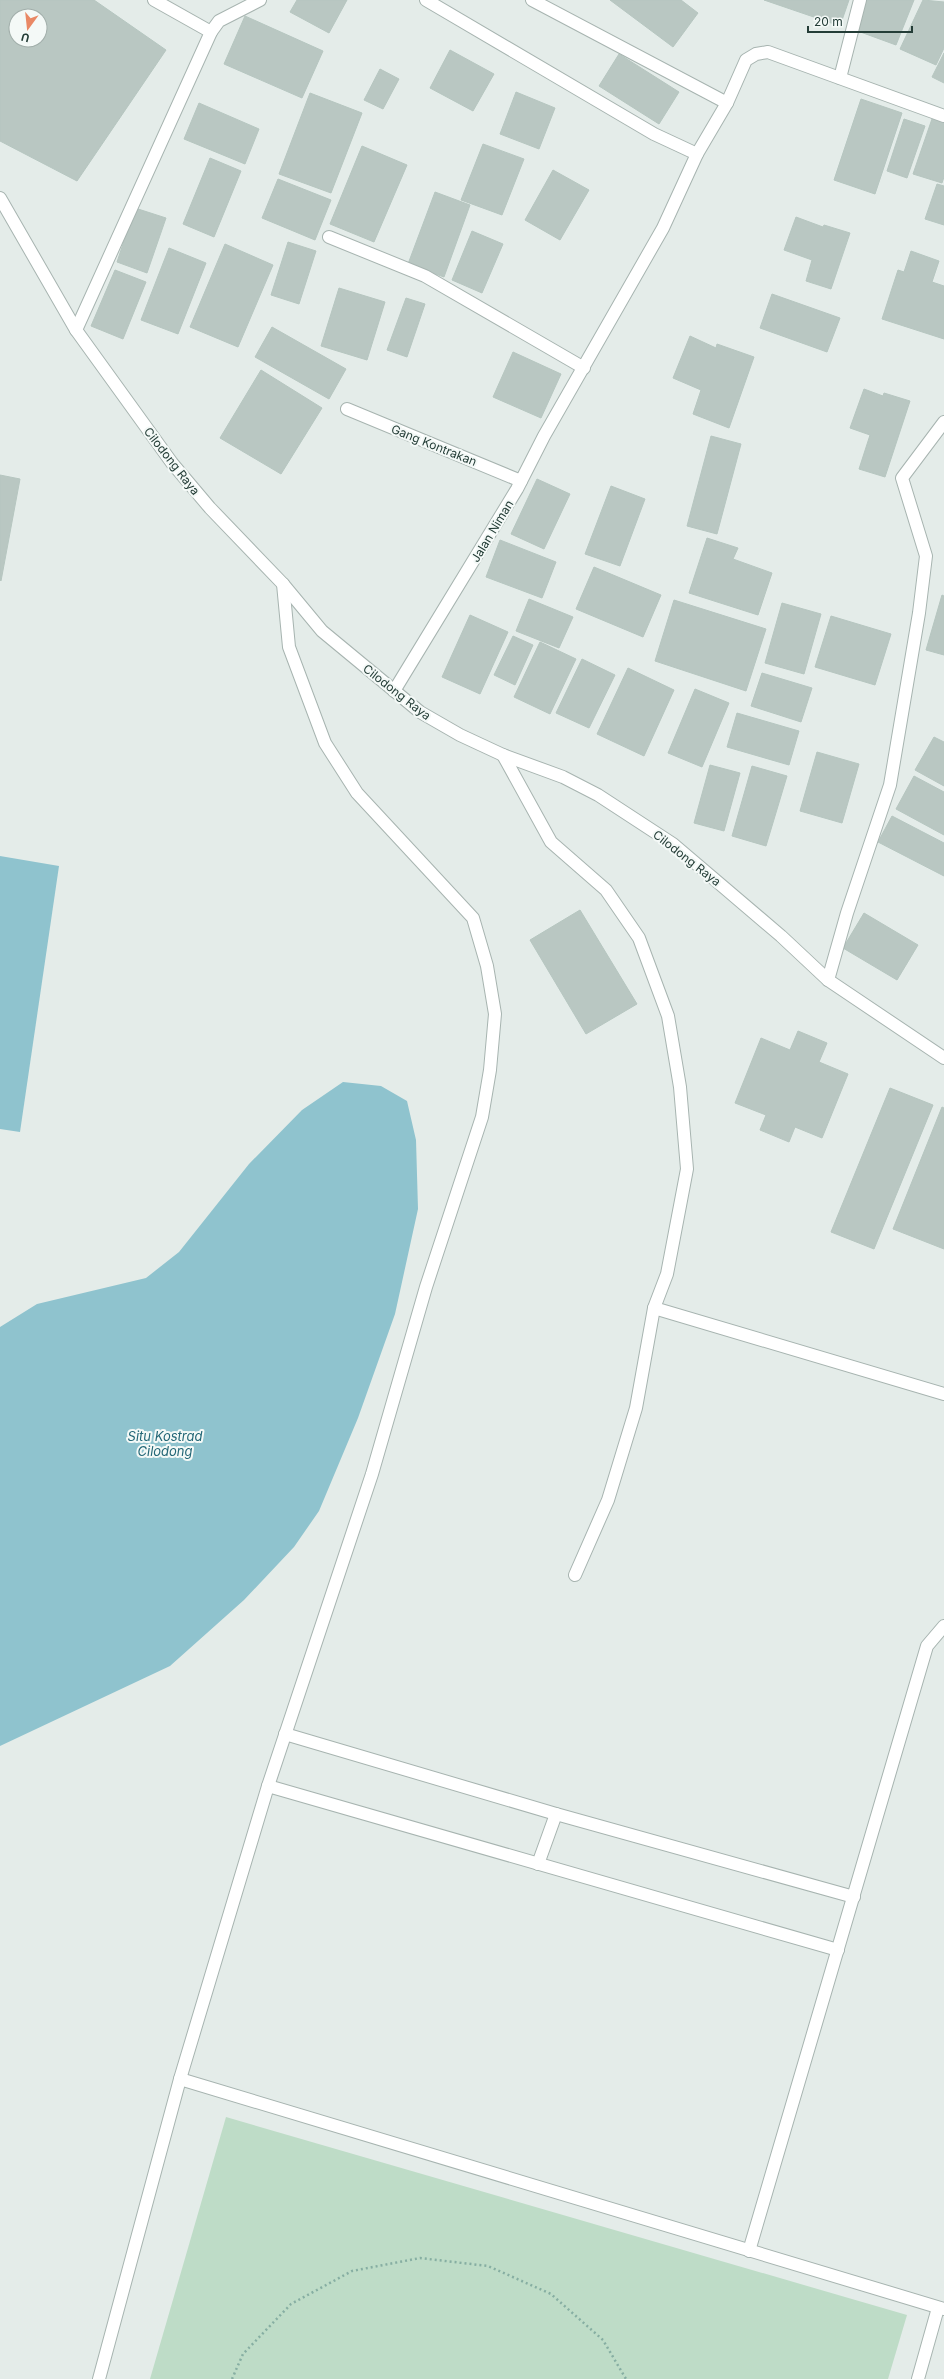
<svg xmlns="http://www.w3.org/2000/svg" width="944" height="2379" font-family="Inter,sans-serif">
<style>
.green{fill:#bedcc7}
.water{fill:#8fc3ce}
.building{fill:#b9c7c2;stroke:#b6c6c0;fill-rule:evenodd}
.lines{fill:none;stroke-linecap:round;stroke-linejoin:round}
.minor-casing{stroke:#a7b4b0;stroke-width:14}
.path{stroke:#86aea2;stroke-width:2.5;stroke-dasharray:2 3;stroke-linecap:butt}
.minor{stroke:#fff;stroke-width:12}
.labels{text-anchor:middle;dominant-baseline:central;stroke-width:4;stroke-linejoin:round;paint-order:stroke}
.street-label{font-size:12px;fill:#243d37;stroke:#f4f9f7}
.water-label{font-size:13px;font-style:italic;fill:#226676;stroke:#f4f9f7}
</style>
<rect width="100%" height="100%" fill="#e4ece9"/>
<polygon class="green" points="226,2117 907,2315 888,2379 150,2379"/>
<g class="water">
<polygon points="0,856 59,866 20,1132 0,1129"/>
<polygon points="343,1082 381,1086 407,1101 416,1140 418,1209 395,1314 358,1418 319,1511 294,1547 244,1600 170,1666 0,1746 0,1327 37,1304 146,1278 179,1252 249,1164 302,1110"/>
</g>
<g class="building">
<path d="M0,0h94l72,50 -89,131 -77,-40zM16,16h24v24h-24z"/>
<polygon points="297,0 347,0 329,33 290,12"/>
<polygon points="610,0 681,0 698,13 673,47"/>
<polygon points="764,0 849,0 840,26"/>
<polygon points="866,0 914,0 896,45 855,30"/>
<polygon points="923,0 944,2 944,48 936,65 900,49"/>
<polygon points="245,16 323,51 302,98 224,64"/>
<polygon points="450,50 494,74 473,111 430,88"/>
<polygon points="944,53 944,83 932,77"/>
<polygon points="619,54 679,92 659,124 599,86"/>
<polygon points="380,69 399,79 383,109 364,100"/>
<polygon points="516,92 555,108 539,149 500,134"/>
<polygon points="310,93 362,113 331,193 279,174"/>
<polygon points="861,99 902,113 875,194 834,180"/>
<polygon points="199,103 259,129 245,164 184,139"/>
<polygon points="933,116 944,120 944,177 942,183 913,174"/>
<polygon points="904,119 925,126 907,178 887,171"/>
<polygon points="483,144 524,159 502,215 461,200"/>
<polygon points="362,146 407,165 374,242 330,224"/>
<polygon points="210,158 241,171 214,237 183,224"/>
<polygon points="553,170 589,190 560,240 525,220"/>
<polygon points="278,179 331,200 315,240 262,218"/>
<polygon points="937,184 944,186 944,225 925,219"/>
<polygon points="435,192 470,205 444,277 408,264"/>
<polygon points="135,208 166,218 147,273 117,262"/>
<polygon points="796,217 823,227 824,225 850,233 831,289 806,281 812,260 784,250"/>
<polygon points="472,231 503,244 482,293 452,280"/>
<polygon points="288,242 316,251 299,304 271,295"/>
<polygon points="225,244 273,265 238,347 190,327"/>
<polygon points="169,248 206,263 178,334 141,320"/>
<polygon points="911,251 939,261 932,282 944,286 944,339 882,319 898,270 904,272"/>
<polygon points="115,270 146,282 123,339 91,326"/>
<polygon points="339,288 385,302 367,360 321,346"/>
<polygon points="772,294 840,318 827,352 760,328"/>
<polygon points="406,298 425,304 407,357 387,350"/>
<polygon points="272,327 346,369 329,399 255,357"/>
<polygon points="690,336 716,348 717,344 754,357 729,428 693,414 701,390 673,378"/>
<polygon points="513,352 561,374 541,418 493,397"/>
<polygon points="261,370 322,408 281,474 220,438"/>
<polygon points="864,389 883,396 884,393 910,401 885,477 859,469 870,435 850,428"/>
<polygon points="711,436 741,444 717,534 687,526"/>
<polygon points="0,475 20,479 1,581 0,580"/>
<polygon points="537,479 570,494 544,549 511,534"/>
<polygon points="611,486 645,499 620,566 585,554"/>
<polygon points="707,538 738,548 733,559 772,573 758,615 689,593"/>
<polygon points="500,540 556,562 542,598 486,577"/>
<polygon points="594,567 661,595 643,637 576,609"/>
<polygon points="942,595 944,596 944,655 926,650"/>
<polygon points="529,599 573,617 559,648 516,631"/>
<polygon points="674,600 766,629 746,691 655,661"/>
<polygon points="782,603 821,614 804,674 765,663"/>
<polygon points="470,615 508,632 480,694 442,677"/>
<polygon points="831,616 891,634 875,685 815,667"/>
<polygon points="513,636 533,645 515,685 494,675"/>
<polygon points="540,642 576,659 550,714 514,697"/>
<polygon points="582,659 615,675 589,728 556,713"/>
<polygon points="628,668 674,690 644,756 597,734"/>
<polygon points="762,673 812,688 801,722 751,706"/>
<polygon points="695,689 729,703 702,767 668,753"/>
<polygon points="737,713 799,731 789,765 727,747"/>
<polygon points="934,737 944,742 944,786 915,770"/>
<polygon points="817,752 859,764 842,823 800,811"/>
<polygon points="710,765 740,773 724,831 694,823"/>
<polygon points="752,766 787,776 766,846 732,836"/>
<polygon points="914,776 944,792 944,835 896,809"/>
<polygon points="892,816 944,843 944,876 878,842"/>
<polygon points="580,910 637,1004 586,1034 530,940"/>
<polygon points="864,913 918,945 897,980 843,948"/>
<polygon points="798,1031 827,1043 819,1062 848,1074 822,1138 795,1127 789,1142 760,1130 766,1115 735,1103 761,1038 790,1050"/>
<polygon points="890,1088 933,1105 874,1249 831,1232"/>
<polygon points="942,1107 944,1108 944,1249 893,1229"/>
</g>
<g class="lines">
<g class="minor-casing">
<g id="minor">
<polyline points="154,0 211,32"/>
<polyline points="426,0 654,134 697,154"/>
<polyline points="532,0 727,103"/>
<polyline points="840,78 860,0"/>
<polyline points="0,198 76,330 172,463 210,508 283,584 322,631 420,712 460,735 503,755 563,777 598,795 673,844 781,936 828,980 944,1058"/>
<polyline points="329,237 425,276 584,368"/>
<polyline points="76,330 211,32 219,21 260,0"/>
<polyline points="347,409 521,481"/>
<polyline points="394,691 517,489 544,436 663,228 697,154 727,103 746,60 756,54 768,52 944,116"/>
<polyline points="503,755 551,842 606,890 639,938 668,1016 680,1087 687,1169 667,1274 654,1308 636,1408 608,1500 575,1575"/>
<polyline points="828,980 847,913 890,785 919,613 926,556 902,478 944,422"/>
<polyline points="654,1308 944,1394"/>
<polyline points="285,1734 556,1814 854,1897"/>
<polyline points="268,1786 838,1950"/>
<polyline points="538,1864 556,1814"/>
<polyline points="180,2079 944,2309"/>
<polyline points="749,2251 927,1646 944,1626"/>
<polyline points="99,2379 180,2079 268,1786 372,1474 426,1287 482,1117 490,1070 495,1014 487,966 473,918 357,793 325,743 289,647 283,584"/>
<polyline points="918,2379 938,2308"/>
</g>
</g>
<polyline class="path" points="232,2379 243,2354 291,2304 352,2271 420,2258 488,2266 551,2294 603,2340 626,2379"/>
<use href="#minor" class="minor"/>
</g>
<g class="labels">
<g class="street-label">
<text transform="translate(434 445) rotate(22)">Gang Kontrakan</text>
<text transform="translate(172 461) rotate(52)">Cilodong Raya</text>
<text transform="translate(492 531) rotate(-59)">Jalan Niman</text>
<text transform="translate(397 692) rotate(38)">Cilodong Raya</text>
<text transform="translate(687 858) rotate(38)">Cilodong Raya</text>
</g>
<g class="water-label">
<text x="165" y="1436">Situ Kostrad<tspan x="165" dy="15">Cilodong</tspan></text>
</g>
</g>
<g transform="translate(28 28) rotate(195)"><circle r="19" fill="#f4f9f7" stroke="#a1aeaa"/>
<path d="M0-3L7 15L0 10L-7 15Z" fill="#e98865"/>
<text y="-6" font-size="11" font-weight="bold" text-anchor="middle" fill="#243d37">U</text>
</g>
<path d="M808 26v6h104v-6" fill="none" stroke="#243d37" stroke-width="2"/>
<text x="814" y="26" font-size="12" fill="#243d37" stroke="#f4f9f7" stroke-width="3" paint-order="stroke">20 m</text>
</svg>
